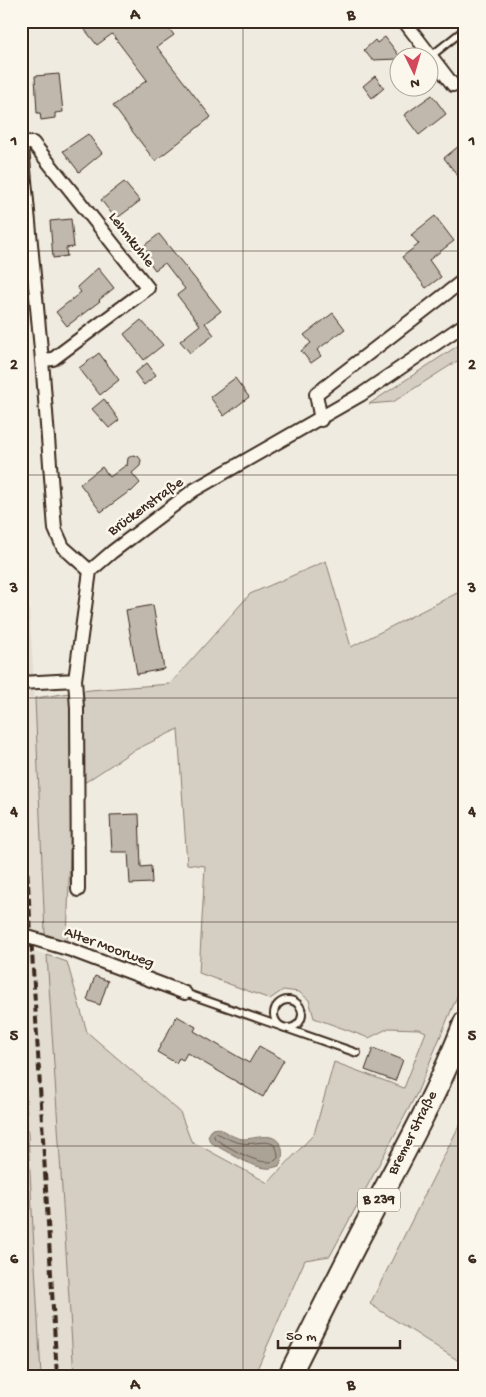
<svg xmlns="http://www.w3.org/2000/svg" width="486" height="1397" font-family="'Gochi Hand',sans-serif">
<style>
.built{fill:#e2dcd1}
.green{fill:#d5cec3;stroke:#887c70}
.water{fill:#aca397;stroke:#7f7367}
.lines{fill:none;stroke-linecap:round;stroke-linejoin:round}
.shore{stroke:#685a4e;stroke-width:1}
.building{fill:#c0b8ad;stroke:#3b2a1e}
.lane-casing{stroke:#3b2a1e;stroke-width:10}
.street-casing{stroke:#3b2a1e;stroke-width:16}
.primary-casing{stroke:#3b2a1e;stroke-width:25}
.lane{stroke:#fbf7ec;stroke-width:6}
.street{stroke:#fbf7ec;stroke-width:12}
.primary{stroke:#fbf7ec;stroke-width:21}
.rail{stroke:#3b2a1e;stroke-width:4;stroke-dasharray:8 4;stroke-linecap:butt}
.street-bridge-casing{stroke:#3b2a1e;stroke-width:16;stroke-linecap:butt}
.street-bridge{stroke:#fbf7ec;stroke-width:12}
.grid{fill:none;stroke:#3b2a1e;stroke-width:1;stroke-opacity:0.55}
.labels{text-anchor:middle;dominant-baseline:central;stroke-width:5;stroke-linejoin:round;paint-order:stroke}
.shield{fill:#fbf7ec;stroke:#75685c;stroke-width:1}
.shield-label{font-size:14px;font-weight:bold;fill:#3b2a1e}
.street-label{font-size:15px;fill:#3b2a1e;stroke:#fbf7ec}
.neatline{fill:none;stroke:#3b2a1e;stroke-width:2}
.grid-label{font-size:16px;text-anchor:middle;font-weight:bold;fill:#3b2a1e}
</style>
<rect width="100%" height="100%" fill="#f0ebe0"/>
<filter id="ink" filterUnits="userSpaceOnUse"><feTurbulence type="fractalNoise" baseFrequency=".02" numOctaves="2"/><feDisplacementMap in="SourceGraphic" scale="10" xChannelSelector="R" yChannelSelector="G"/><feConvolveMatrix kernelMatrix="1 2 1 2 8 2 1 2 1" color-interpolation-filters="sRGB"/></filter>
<g filter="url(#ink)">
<g class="built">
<polygon points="21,486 35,698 45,934 21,925"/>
<polygon points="21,946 47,955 74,1376 41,1376 21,1006"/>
</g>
<g class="green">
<polygon points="465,341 465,356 393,402 369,404"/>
<polygon points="326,561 351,647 465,589 465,977 417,1093 330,1256 305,1260 254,1376 74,1376 47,955 67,962 87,1032 180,1112 191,1141 268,1183 314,1134 334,1062 404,1088 426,1032 419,1029 389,1028 369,1038 314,1018 309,1000 299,992 283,990 270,999 199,973 205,866 187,864 178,729 131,752 72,791 67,941 45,934 35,698 90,690 170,684 250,594"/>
<polygon points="21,1006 41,1376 21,1376"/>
<polygon points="465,1114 465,1365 370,1304"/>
</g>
<path class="water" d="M218,1128c8,4 16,10 25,11 9,0 20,-4 28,-2 13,4 14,19 8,29 -4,1 -9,3 -13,2 -13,0 -44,-19 -56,-26l-2,-6 4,-7z"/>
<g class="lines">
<path class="shore" d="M216,1133c8,3 16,9 26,10 15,3 36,-10 36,15 -11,14 -51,-12 -63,-19l-1,-3z"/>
</g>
<g class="building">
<polygon points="78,21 163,21 174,35 157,47 211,117 155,161 113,106 147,80 112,34 97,45"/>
<polygon points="385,37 401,58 398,58 398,59 372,60 364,50 375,40 377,43"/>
<polygon points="59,74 63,112 55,113 55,118 41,120 40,113 37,113 35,76"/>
<polygon points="375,76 384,88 372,98 363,86"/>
<polygon points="432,95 446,114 419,135 404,115"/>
<polygon points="88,134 102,153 79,172 63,151"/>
<polygon points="465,141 465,185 444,158"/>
<polygon points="124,182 140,201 116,219 101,200"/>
<polygon points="435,216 454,241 429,260 441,277 426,288 402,257 419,244 411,235"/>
<polygon points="71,219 74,247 66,248 67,256 53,258 50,221"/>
<polygon points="159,234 221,311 205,323 214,335 190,353 180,341 200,325 177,295 185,289 165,263 155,270 140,249"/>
<polygon points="98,268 114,288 99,300 100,301 67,326 56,312 81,292 77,287"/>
<polygon points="333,313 345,329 317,350 321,356 311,363 301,351 311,343 304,335"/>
<polygon points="141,320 163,345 144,360 124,334"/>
<polygon points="99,353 119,380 100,395 79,368"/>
<polygon points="147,363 156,375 144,385 135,373"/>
<polygon points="235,378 249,397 224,416 210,397"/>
<polygon points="104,399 119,420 109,428 92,409"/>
<polygon points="133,455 138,456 141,460 140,466 132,473 140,483 131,492 130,491 101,512 80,484 102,467 110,477 126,465 127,466 128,458"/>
<polygon points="153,605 164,669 137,674 126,610"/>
<polygon points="139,814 141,867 151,866 152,883 130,884 128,852 112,852 110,815"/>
<polygon points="95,976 108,981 100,1005 87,1000"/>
<polygon points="177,1016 196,1027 194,1031 249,1063 259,1046 284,1060 263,1097 187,1053 183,1060 179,1058 176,1063 157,1052"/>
<polygon points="373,1048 403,1060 395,1081 365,1070"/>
</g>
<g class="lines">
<g class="lane-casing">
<g id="lane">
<polyline points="431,56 465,29"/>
<polyline points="185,993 357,1053"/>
<circle cx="288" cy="1014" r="14"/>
</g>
</g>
<g class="street-casing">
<g id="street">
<polyline points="404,21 453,85"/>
<polyline points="21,138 42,360 55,529 63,547 90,571"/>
<polyline points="22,143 33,143 148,288 53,359 42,360"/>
<polyline points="321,420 316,394 465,279"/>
<polyline points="75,680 77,708 78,890"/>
<polyline points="21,683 75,680 90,571 112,552 194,490 362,394 465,324"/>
<polyline points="68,949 185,993"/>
</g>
</g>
<g class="primary-casing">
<path id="primary" d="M289,1376c28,-55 54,-109 83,-163 33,-62 68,-125 93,-191"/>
</g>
<use href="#lane" class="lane"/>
<use href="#street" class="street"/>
<use href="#primary" class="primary"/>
<polyline class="rail" points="21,765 57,1376"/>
<g class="street-bridge-casing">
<polyline id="street-bridge" points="21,935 68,949"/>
</g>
<use href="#street-bridge" class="street-bridge"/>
</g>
</g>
<path class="grid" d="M243,21v1355M21,251h444M21,475h444M21,698h444M21,922h444M21,1146h444"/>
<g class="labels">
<rect class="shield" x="358" y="1188.5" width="42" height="23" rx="4"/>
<g class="shield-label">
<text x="379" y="1200">B 239</text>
</g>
<g class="street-label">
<text transform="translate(131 240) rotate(52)">Lehmkuhle</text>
<text transform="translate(146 507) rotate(-36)">Brückenstraße</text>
<text transform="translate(109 948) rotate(20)">Alter Moorweg</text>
<text transform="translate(413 1133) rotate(-63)">Bremer Straße</text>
</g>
</g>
<rect width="486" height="1397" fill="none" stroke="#fbf7ec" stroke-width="55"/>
<g transform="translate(414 72) rotate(175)"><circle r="24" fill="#fbf7ec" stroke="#aea59a"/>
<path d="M0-4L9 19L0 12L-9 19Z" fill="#d1495b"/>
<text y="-8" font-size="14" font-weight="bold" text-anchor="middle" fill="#3b2a1e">N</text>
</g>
<path d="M278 1340v8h122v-8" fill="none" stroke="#3b2a1e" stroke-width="2.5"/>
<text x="286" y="1340" font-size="15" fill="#3b2a1e" stroke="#fbf7ec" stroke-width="4" paint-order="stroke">50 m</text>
<rect x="28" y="28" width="430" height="1342" class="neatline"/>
<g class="grid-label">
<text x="135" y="19">A</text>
<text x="351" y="19">B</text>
<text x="14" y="145">1</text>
<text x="472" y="145">1</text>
<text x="14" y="369">2</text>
<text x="472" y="369">2</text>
<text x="14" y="592">3</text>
<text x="472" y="592">3</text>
<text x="14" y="816">4</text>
<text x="472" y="816">4</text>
<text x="14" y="1040">5</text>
<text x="472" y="1040">5</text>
<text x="14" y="1263">6</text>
<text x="472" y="1263">6</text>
<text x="135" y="1389">A</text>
<text x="351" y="1389">B</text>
</g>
</svg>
